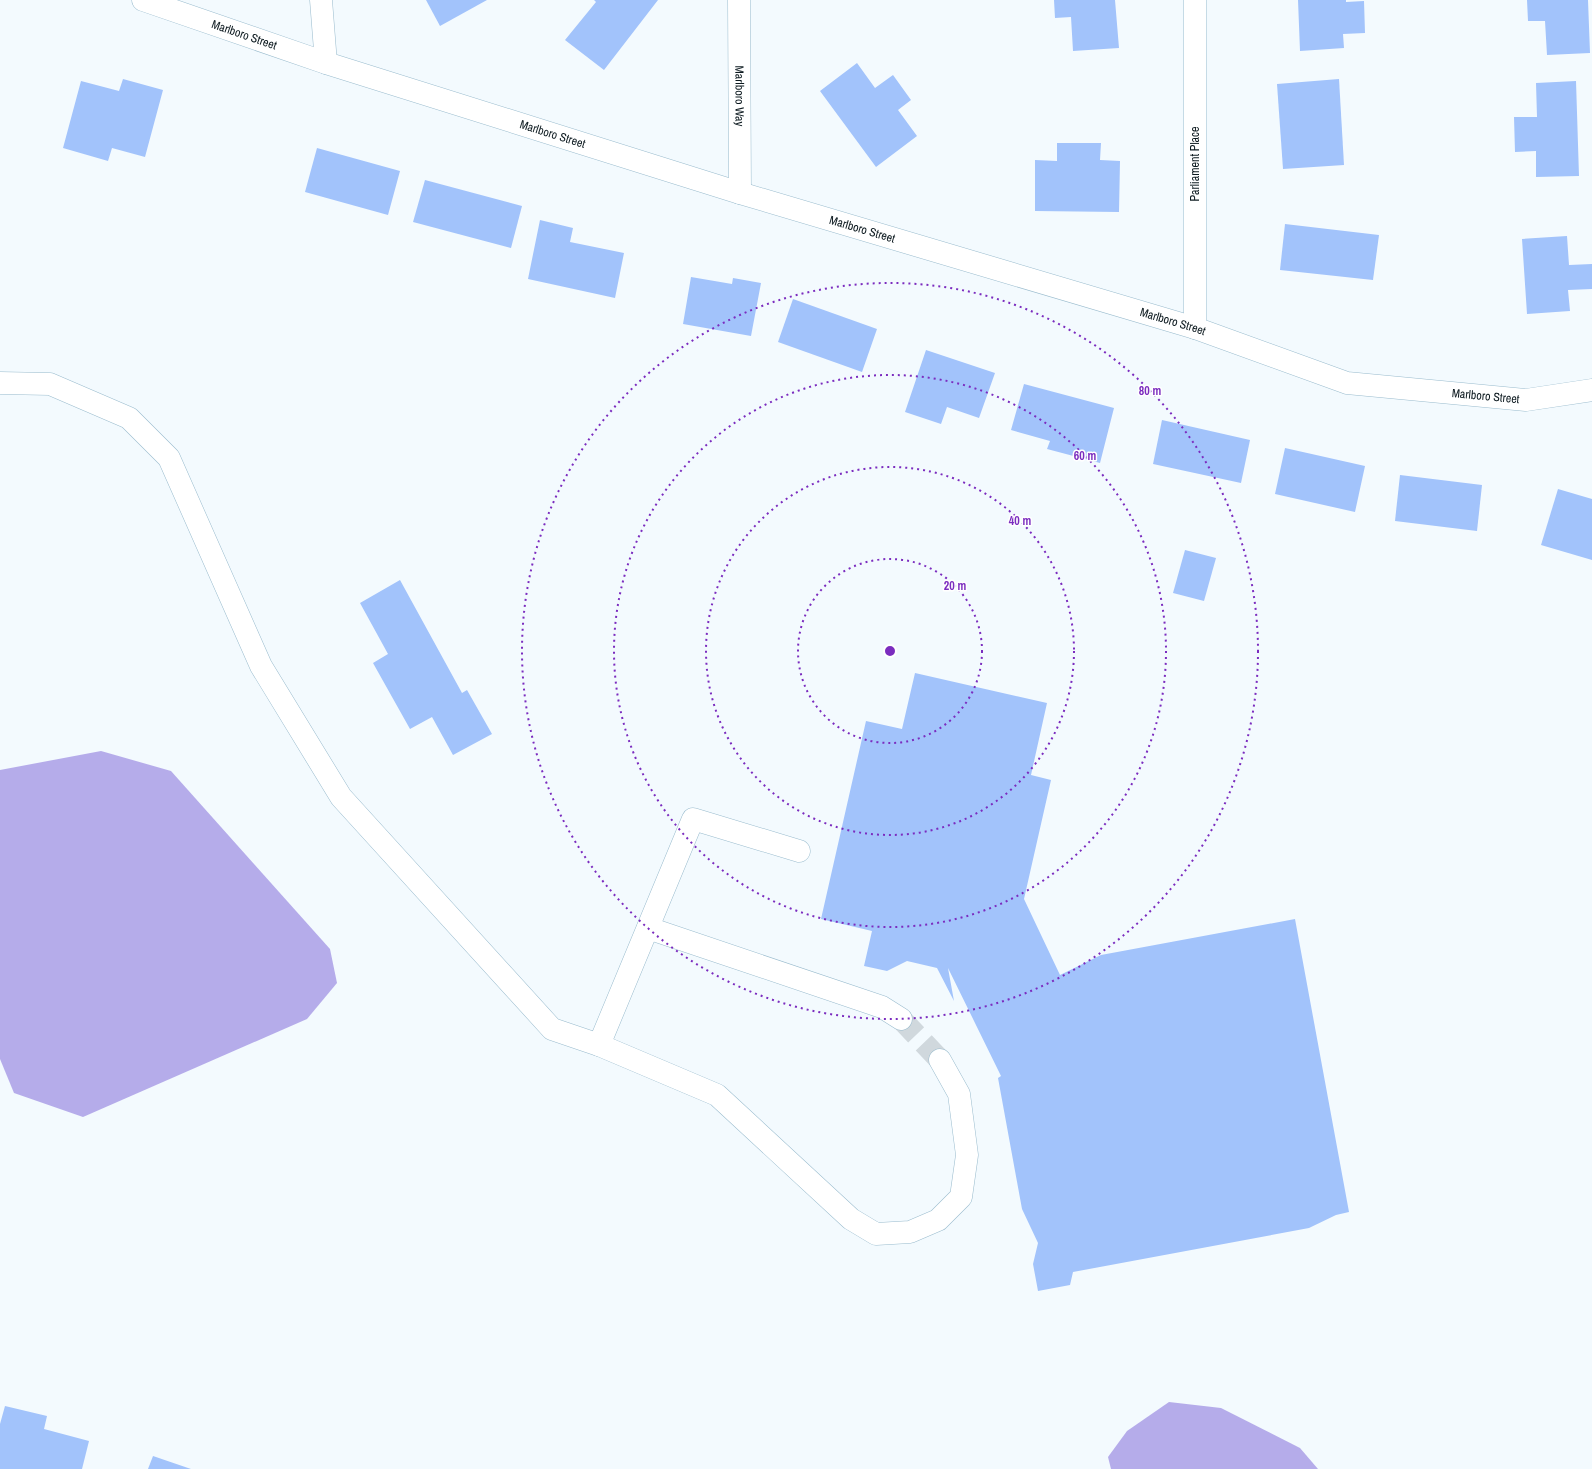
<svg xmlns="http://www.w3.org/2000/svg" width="1592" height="1469" font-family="'Archivo Narrow',sans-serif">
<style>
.water{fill:#b5acea}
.building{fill:#a2c3fb}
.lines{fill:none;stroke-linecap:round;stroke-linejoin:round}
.minor-tunnel{stroke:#d0d8dd;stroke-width:22;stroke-dasharray:22 11;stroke-linecap:butt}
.minor-casing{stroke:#9abcce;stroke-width:23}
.minor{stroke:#fff;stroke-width:22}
.ring{fill:none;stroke:#7b2cbf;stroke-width:2;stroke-dasharray:2 4}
.labels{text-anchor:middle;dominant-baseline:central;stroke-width:3;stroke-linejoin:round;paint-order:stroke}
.street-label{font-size:12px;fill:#0c191f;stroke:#fff}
.centre{fill:#7b2cbf;stroke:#fff;stroke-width:2}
.ring-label{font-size:12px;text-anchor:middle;font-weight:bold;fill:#7b2cbf;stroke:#fff;stroke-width:3;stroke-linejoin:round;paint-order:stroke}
</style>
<rect width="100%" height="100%" fill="#f3fafe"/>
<g class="water">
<polygon points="101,751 171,771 330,949 337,983 307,1019 83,1117 14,1093 0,1059 0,770"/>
<polygon points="1169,1402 1221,1408 1300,1448 1318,1469 1111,1469 1108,1457 1127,1431"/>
</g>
<g class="building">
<polygon points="426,0 487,0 440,26"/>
<polygon points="594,0 658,0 604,70 565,40 596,2"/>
<polygon points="1054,0 1115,0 1119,48 1073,51 1071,17 1055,18"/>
<polygon points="1298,0 1346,0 1346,2 1364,1 1365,33 1343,34 1344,48 1300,51"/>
<polygon points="1527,0 1588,0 1590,53 1547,55 1545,21 1528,21"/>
<polygon points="857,63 875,88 893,75 911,100 898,110 917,136 876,167 820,91"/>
<polygon points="123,79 163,90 145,157 112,148 108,161 63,148 81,81 119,91"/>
<polygon points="1339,79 1344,165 1283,169 1277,84"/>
<polygon points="1576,81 1579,176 1536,177 1536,151 1515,152 1514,117 1537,117 1536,83"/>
<polygon points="1057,143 1101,143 1100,160 1120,161 1119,212 1035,211 1035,160 1057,161"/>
<polygon points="317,148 400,171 388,215 305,192"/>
<polygon points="425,180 522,206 511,248 413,222"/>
<polygon points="540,220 573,228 570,242 624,253 615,298 528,279"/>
<polygon points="1285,224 1379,235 1373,280 1280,270"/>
<polygon points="1567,236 1569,265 1592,264 1592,289 1568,290 1570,311 1527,314 1522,239"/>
<polygon points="691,277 732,284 733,278 761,283 751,336 683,324"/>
<polygon points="793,299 877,329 862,372 778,342"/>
<polygon points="926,350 995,373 979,418 947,407 941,424 905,412"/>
<polygon points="1024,384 1114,408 1100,463 1047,449 1050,441 1011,430"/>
<polygon points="1162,420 1250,440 1241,483 1153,464"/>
<polygon points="1285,448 1365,466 1355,512 1275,494"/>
<polygon points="1400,475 1482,485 1477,531 1395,521"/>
<polygon points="1558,489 1592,499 1592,560 1541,545"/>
<polygon points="1185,550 1216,558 1204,601 1173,593"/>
<polygon points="400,580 462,693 467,690 492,734 453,755 432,717 410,729 373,663 388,654 360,603"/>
<polygon points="915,673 1047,703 1031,775 1051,780 1024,899 1060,975 1101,955 1295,919 1349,1212 1336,1215 1309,1228 1073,1272 1070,1285 1038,1291 1033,1264 1038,1243 1022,1209 998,1078 1001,1076 948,968 954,1001 937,968 907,961 887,971 864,966 872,931 821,919 866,721 902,729"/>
<polygon points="5,1406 47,1416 44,1429 89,1441 82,1469 0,1469 0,1424"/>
<polygon points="153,1456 191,1469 148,1469"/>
</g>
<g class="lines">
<polyline class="minor-tunnel" points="901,1019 940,1060"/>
<g class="minor-casing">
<g id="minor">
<path id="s1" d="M143,0l183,63 414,130 455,135 152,55 179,17 66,-10"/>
<polyline points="321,0 326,63"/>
<path id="s2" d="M739,0l1,193"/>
<polyline points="1195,0 1195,328"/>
<polyline points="0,383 50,384 129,418 169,458 261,666 341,797 552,1029 599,1045 693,819 799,851"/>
<polyline points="648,928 882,1007 901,1019"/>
<polyline points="599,1045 717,1095 851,1219 876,1234 910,1232 938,1220 961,1197 967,1155 959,1094 940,1060"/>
</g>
</g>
<use href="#minor" class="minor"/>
</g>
<g class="ring">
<circle cx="890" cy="651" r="92"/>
<circle cx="890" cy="651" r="184"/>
<circle cx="890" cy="651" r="276"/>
<circle cx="890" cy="651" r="368"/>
</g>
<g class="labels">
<g class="street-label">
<text stroke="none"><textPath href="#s1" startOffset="107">Marlboro Street</textPath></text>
<text stroke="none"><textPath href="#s2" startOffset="96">Marlboro Way</textPath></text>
<text stroke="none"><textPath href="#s1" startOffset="431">Marlboro Street</textPath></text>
<text transform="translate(1195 164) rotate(-90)">Parliament Place</text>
<text stroke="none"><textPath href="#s1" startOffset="755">Marlboro Street</textPath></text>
<text stroke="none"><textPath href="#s1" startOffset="1079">Marlboro Street</textPath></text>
<text stroke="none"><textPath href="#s1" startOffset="1403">Marlboro Street</textPath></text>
</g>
</g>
<circle cx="890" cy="651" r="6" class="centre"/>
<g class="ring-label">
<text x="1150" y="395">80 m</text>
<text x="1085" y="460">60 m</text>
<text x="1020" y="525">40 m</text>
<text x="955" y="590">20 m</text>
</g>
</svg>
